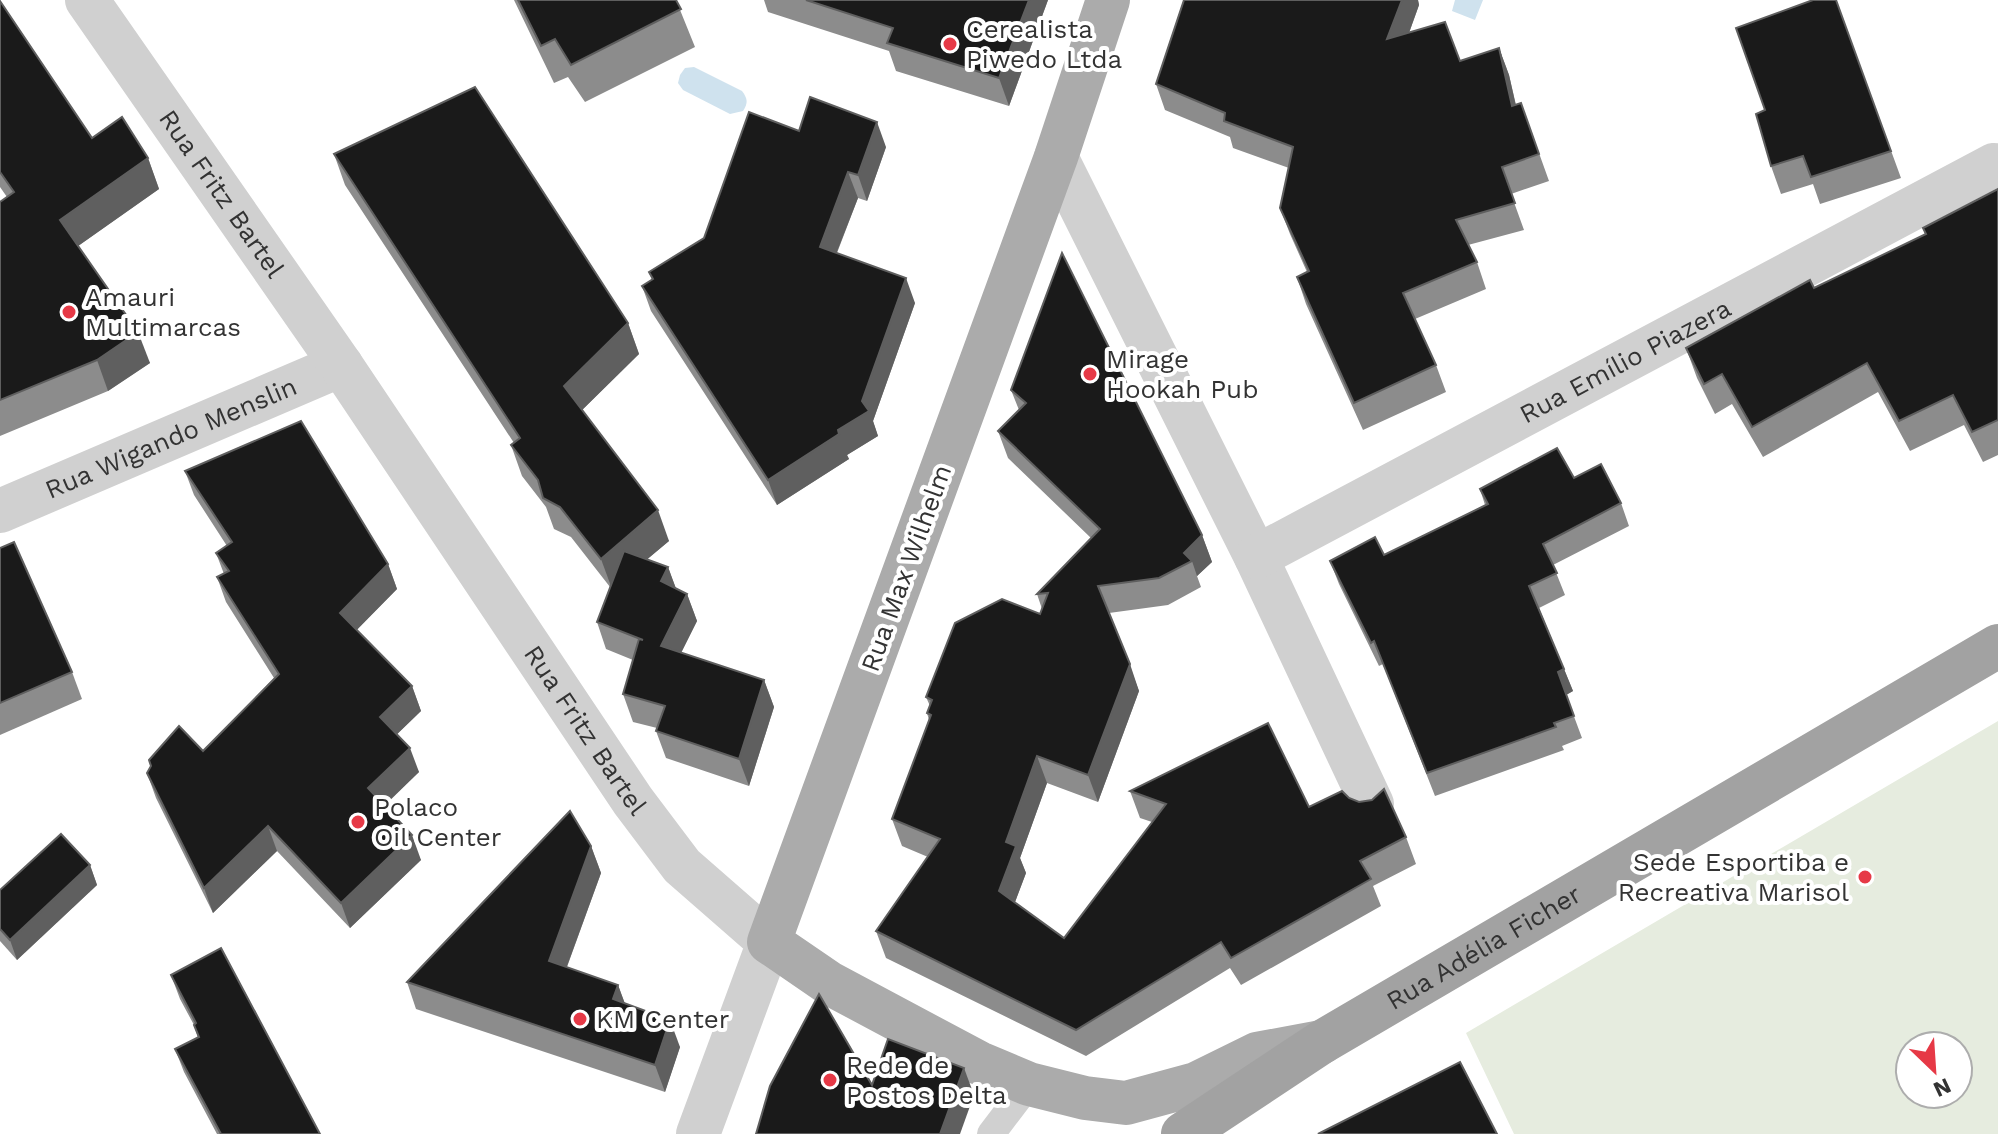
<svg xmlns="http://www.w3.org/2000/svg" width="1998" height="1134" font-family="'Work Sans',sans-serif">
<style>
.green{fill:#e6ecdf;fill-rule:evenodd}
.water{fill:#cfe2ee}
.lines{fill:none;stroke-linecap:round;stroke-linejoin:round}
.service{stroke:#d0d0d0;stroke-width:28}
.minor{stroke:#d0d0d0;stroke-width:44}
.tertiary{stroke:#d0d0d0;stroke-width:44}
.primary{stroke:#ababab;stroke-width:44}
.trunk{stroke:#a2a2a2;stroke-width:44}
.wall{fill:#8c8c8c}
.shaded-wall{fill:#5f5f5f}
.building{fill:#1a1a1a;stroke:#5f5f5f;stroke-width:2}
.poi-dot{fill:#e63946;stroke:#fff;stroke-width:3}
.labels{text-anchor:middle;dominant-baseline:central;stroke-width:8;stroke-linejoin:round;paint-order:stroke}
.poi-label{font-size:26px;fill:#333;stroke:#fff;text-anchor:start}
.street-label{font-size:26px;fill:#333;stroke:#fff}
</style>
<rect width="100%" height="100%" fill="#fff"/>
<path class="green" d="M1998,721v413h-484l-48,-101zM1958,1046v48h-48v-48z"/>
<g class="water">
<polygon points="1455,0 1483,0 1475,20 1452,11"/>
<path d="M694,67l48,24c6,8 6,12 1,20l-13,3 -47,-24 -5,-7 2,-8 5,-7z"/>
</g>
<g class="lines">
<polyline class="service" points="991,1134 1029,1084"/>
<g class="minor">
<polyline points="1056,157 1256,557 1372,804"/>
<path id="s1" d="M0,511l341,-146"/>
<path id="s2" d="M1256,557l738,-392"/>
</g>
<path class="tertiary" id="s3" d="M87,0l254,365 292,436 49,65 87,76 -71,192"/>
<polyline class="primary" points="1108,0 1056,157 769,942 829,983 979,1063 1029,1084 1085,1098 1126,1103 1196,1084 1257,1054 1322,1042"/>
<path class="trunk" id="s4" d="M1183,1134l139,-92 676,-396"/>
</g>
<g class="wall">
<polygon points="514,0 676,0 695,47 585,102 568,77 554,83"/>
<polygon points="764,0 1048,0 1009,106 896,71 889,51 768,12"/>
<polygon points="1184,0 1418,0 1419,5 1409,33 1460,61 1499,48 1509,75 1516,105 1521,103 1549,181 1511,194 1524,230 1468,245 1477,262 1486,289 1415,319 1436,365 1446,392 1363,430 1306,304 1297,277 1307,272 1290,234 1280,208 1289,168 1233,148 1230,137 1165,110 1156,84"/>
<polygon points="1836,0 1901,178 1820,204 1813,184 1781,194 1771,166 1765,110"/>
<polygon points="0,1 92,138 148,158 159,189 78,246 150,363 108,391 0,436 0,202 7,197 0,187"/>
<polygon points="799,131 886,147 867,201 858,198 837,253 915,303 873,421 878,436 847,455 849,459 777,505 651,311 642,286 652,280 649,272 704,238"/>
<polygon points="334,154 628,323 639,354 582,410 669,541 647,559 668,567 676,589 687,594 697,621 681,653 764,680 774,707 749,786 666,758 656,731 657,728 633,722 623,694 633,660 606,649 597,622 610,587 571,537 554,529 546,507 522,476 511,445 514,443 345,185"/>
<polygon points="1998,189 1998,455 1983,462 1964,425 1910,451 1878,392 1763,457 1732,404 1715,414 1697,378 1686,348 1814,288 1925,234 1923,228"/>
<polygon points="1011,390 1202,535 1212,562 1197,576 1201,587 1168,605 1109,613 1139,691 1098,802 1047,783 1020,858 1026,873 1015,902 1064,938 1152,822 1140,818 1130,791 1309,807 1349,798 1406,837 1416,864 1373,886 1381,906 1241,985 1230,968 1086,1056 886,958 876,931 928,857 902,846 892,819 929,720 927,713 930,706 926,697 1040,614 1042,609 1037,594 1091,538 1008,458 998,431 1019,410"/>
<polygon points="185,471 388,564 397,589 356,630 412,686 421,711 397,734 419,772 384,805 421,860 350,928 277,851 213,913 156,798 147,773 203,751 274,678 226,602 217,577 224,574 216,553 227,546 194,495"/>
<polygon points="1574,478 1621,503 1629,526 1553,565 1565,595 1539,608 1573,691 1566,695 1582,738 1562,746 1564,750 1435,796 1383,664 1379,666 1339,584 1330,561 1384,555 1485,505 1480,489"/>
<polygon points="0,548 72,672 82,699 0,735"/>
<polygon points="591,846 601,873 567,967 618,985 625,1004 680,1047 665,1092 416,1009 407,982"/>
<polygon points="90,865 97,885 17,960 0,941 0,890"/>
<polygon points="171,975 320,1134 217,1134 184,1072 175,1049 198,1038 194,1025 180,999"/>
</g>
<g class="shaded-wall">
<polygon points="1029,0 1048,0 1009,106 999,78"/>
<polygon points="1402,0 1418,0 1419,5 1397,66 1387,39"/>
<polygon points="1499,48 1509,75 1522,133 1512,106"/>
<polygon points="877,122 886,147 867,201 858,175"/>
<polygon points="148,158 159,189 71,251 60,220"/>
<polygon points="848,172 858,198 829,272 820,247"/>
<polygon points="906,278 915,303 873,421 878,436 847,455 849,459 777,505 768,480 838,430 862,401"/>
<polygon points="628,323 639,354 575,417 564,386"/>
<polygon points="138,332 150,363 108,391 97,360"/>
<polygon points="658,510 669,541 612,589 601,559"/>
<polygon points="1202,535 1212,562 1197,576 1192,561 1184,553"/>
<polygon points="388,564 397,589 349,638 340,613"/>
<polygon points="668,567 678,594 661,581"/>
<polygon points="687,594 697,621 671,673 661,646"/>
<polygon points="1130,664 1139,691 1098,802 1088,775"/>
<polygon points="1564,669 1573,691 1566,695 1558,672"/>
<polygon points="764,680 774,707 749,786 739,759"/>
<polygon points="412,686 421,711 389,742 380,717"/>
<polygon points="410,748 419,772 377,813 368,788"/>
<polygon points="1037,756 1047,783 1020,858 1026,873 1009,918 999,891 1006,842"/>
<polygon points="268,826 277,851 213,913 204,888"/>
<polygon points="412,835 421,860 350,928 341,903"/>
<polygon points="591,846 601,873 559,988 549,961"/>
<polygon points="90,865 97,885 17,960 10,940"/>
<polygon points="618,985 628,1012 613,999"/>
<polygon points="670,1020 680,1047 665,1092 655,1065"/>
<polygon points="964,1068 974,1095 960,1134 940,1134"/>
</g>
<g class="building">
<polygon points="518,0 676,0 681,9 571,65 555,39 541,46"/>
<polygon points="806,0 1029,0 999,78 887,43 893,28"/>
<polygon points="1184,0 1402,0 1387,39 1445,22 1460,61 1499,48 1512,106 1521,103 1539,154 1502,167 1515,203 1456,220 1477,262 1403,293 1436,365 1354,403 1297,277 1309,271 1280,208 1293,147 1224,121 1225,113 1156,84"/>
<polygon points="1813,0 1836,0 1891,151 1811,177 1803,156 1771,166 1756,114 1765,110 1736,28"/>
<polygon points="0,1 92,138 122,117 148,158 60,220 138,332 97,360 0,400 0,202 14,192 0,172"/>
<polygon points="475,87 628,323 564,386 658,510 601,559 560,507 543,498 538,480 511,445 520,438 334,154"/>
<polygon points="810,97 877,122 858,175 848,172 820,247 906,278 862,401 869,411 838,430 839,434 768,480 642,286 653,279 649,272 704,238 749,112 799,131"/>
<polygon points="1998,189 1998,420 1972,432 1953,395 1899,421 1867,363 1752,427 1722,374 1704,384 1686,348 1810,280 1814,288 1926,234 1923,228"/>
<polygon points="1062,253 1202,535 1184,553 1192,561 1159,578 1098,586 1130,664 1088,775 1037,756 1006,842 1016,846 999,891 1064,938 1166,804 1130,791 1268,723 1309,807 1342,791 1349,798 1359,802 1372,800 1384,789 1406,837 1360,861 1371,879 1231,958 1221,942 1076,1030 876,931 940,839 892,819 931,715 927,713 932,700 926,697 955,623 1002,599 1040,614 1048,593 1037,594 1100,529 998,431 1026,403 1011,390"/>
<polygon points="301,421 388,564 340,613 412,686 380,717 410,748 368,788 412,835 341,903 268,826 204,888 147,773 151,766 149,760 179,726 203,751 279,674 217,577 229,571 216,553 232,542 185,471"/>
<polygon points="1557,448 1574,478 1601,464 1621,503 1543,544 1557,573 1529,586 1564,669 1558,672 1574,716 1554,723 1556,727 1427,773 1374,641 1371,643 1330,561 1375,537 1384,555 1488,504 1480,489"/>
<polygon points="14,542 72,672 0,703 0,548"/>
<polygon points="624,551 668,567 661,581 687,594 661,646 764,680 739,759 656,731 665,706 623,694 639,639 643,640 597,622"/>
<polygon points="570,811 591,846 549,961 618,985 613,999 670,1020 655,1065 407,982"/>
<polygon points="61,834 90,865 10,940 0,929 0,890"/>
<polygon points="221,948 320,1134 221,1134 175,1049 199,1037 194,1025 196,1023 171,975"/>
<polygon points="819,994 872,1085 888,1039 964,1068 940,1134 756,1134 770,1086"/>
<polygon points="1460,1062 1497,1134 1318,1134"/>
</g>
<g class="poi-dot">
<circle cx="950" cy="44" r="8"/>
<circle cx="69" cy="312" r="8"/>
<circle cx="1090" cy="374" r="8"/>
<circle cx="358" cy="822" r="8"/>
<circle cx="1865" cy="877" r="8"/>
<circle cx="580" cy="1019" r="8"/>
<circle cx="830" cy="1080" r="8"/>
</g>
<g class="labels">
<g class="poi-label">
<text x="966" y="29">Cerealista<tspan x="966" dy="30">Piwedo Ltda</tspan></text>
<text x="85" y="297">Amauri<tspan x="85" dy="30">Multimarcas</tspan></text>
<text x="1106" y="359">Mirage<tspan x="1106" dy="30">Hookah Pub</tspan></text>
<text x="374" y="807">Polaco<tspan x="374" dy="30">Oil Center</tspan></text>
<text x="1849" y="862" text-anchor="end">Sede Esportiba e<tspan x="1849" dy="30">Recreativa Marisol</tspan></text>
<text x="596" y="1019">KM Center</text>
<text x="846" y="1065">Rede de<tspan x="846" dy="30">Postos Delta</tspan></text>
</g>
<g class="street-label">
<text stroke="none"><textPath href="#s3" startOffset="236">Rua Fritz Bartel</textPath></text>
<text stroke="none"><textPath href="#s2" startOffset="418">Rua Emílio Piazera</textPath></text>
<text stroke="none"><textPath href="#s1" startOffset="186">Rua Wigando Menslin</textPath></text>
<text transform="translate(906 568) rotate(-70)">Rua Max Wilhelm</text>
<text stroke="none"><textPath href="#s3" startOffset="884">Rua Fritz Bartel</textPath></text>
<text stroke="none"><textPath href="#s4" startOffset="354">Rua Adélia Ficher</textPath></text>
</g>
</g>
<g transform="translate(1934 1070) rotate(155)"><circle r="38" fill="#ffffff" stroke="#adadad" stroke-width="2"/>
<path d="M0-6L14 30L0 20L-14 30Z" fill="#e63946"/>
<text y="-12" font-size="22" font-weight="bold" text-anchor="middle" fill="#333333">N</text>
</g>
</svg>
